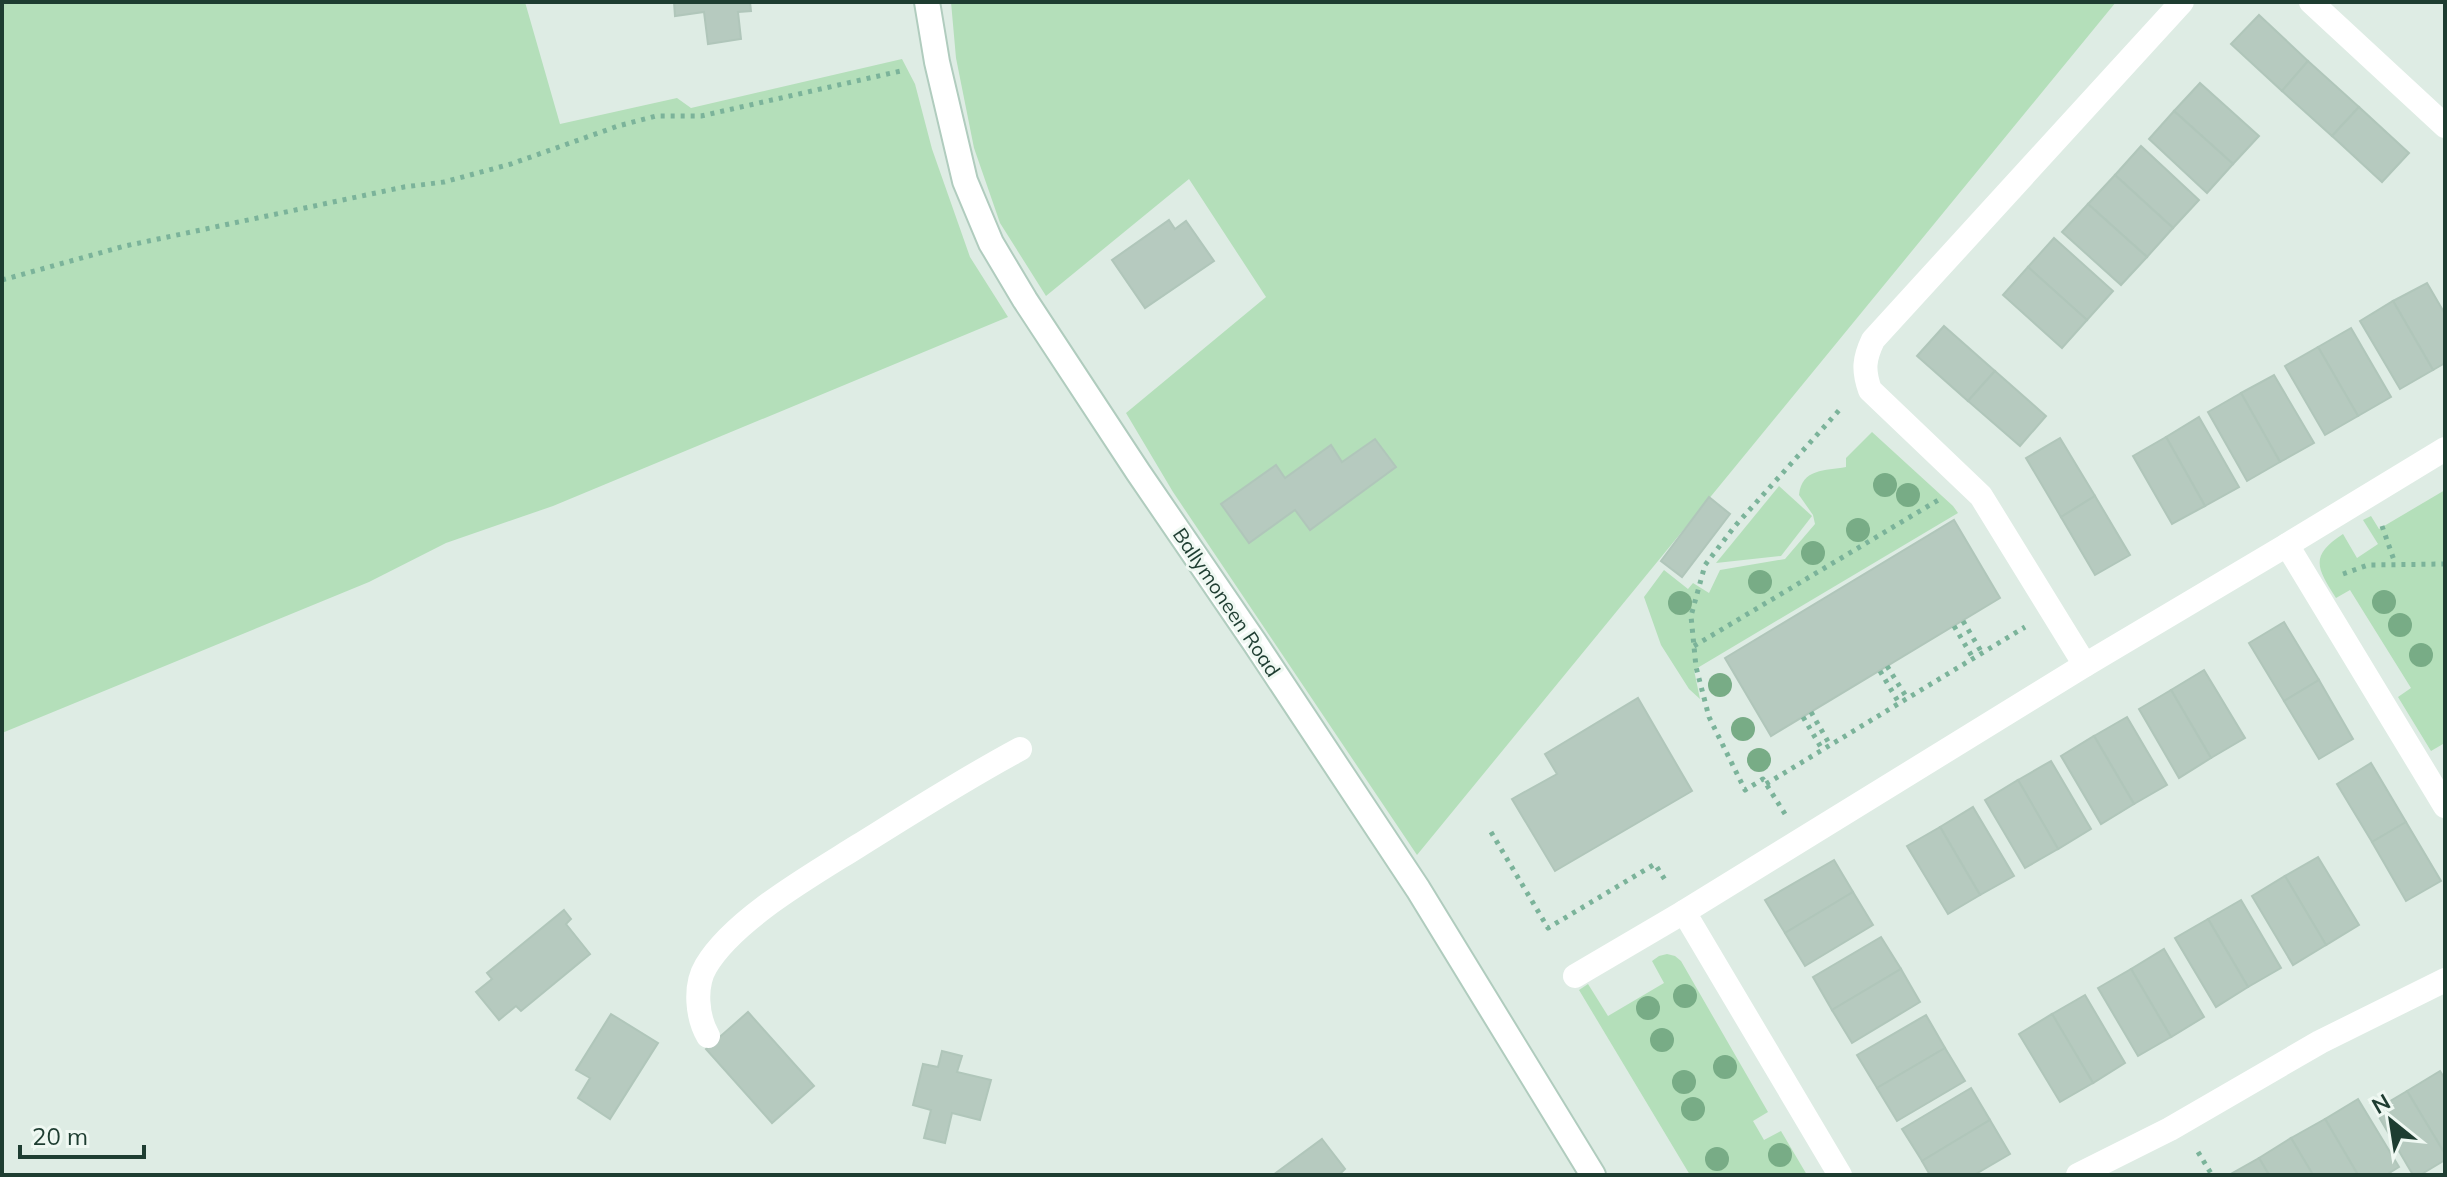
<svg xmlns="http://www.w3.org/2000/svg" width="2447" height="1177" font-family="Mulish,sans-serif">
<style>
.green{fill:#b4dfba}
.building{fill:#b6cabf;stroke:#b0c6ba;stroke-width:2}
.lines{fill:none;stroke-linecap:round;stroke-linejoin:round}
.secondary-casing{stroke:#b0ccbe;stroke-width:28}
.path{stroke:#7bb39a;stroke-width:5;stroke-dasharray:4 6;stroke-linecap:butt}
.lane{stroke:#fff;stroke-width:24}
.street{stroke:#fff;stroke-width:24}
.secondary{stroke:#fff;stroke-width:24}
.tree{fill:#78ac86}
.labels{text-anchor:middle;dominant-baseline:central;stroke-width:6;stroke-linejoin:round;paint-order:stroke}
.street-label{font-size:20px;fill:#1e3d31;stroke:#eff8f2}
</style>
<rect width="100%" height="100%" fill="#deece4"/>
<g class="green">
<polygon points="2,2 525,2 560,124 677,98 691,108 902,59 915,84 932,149 970,257 1008,317 553,506 446,543 369,582 2,733"/>
<polygon points="951,2 2116,2 1417,855 1173,492 1126,413 1266,297 1189,179 1046,296 1000,223 974,148 956,58"/>
<path d="M1872,432l81,74 5,7 -264,157 6,29 -11,-10 -28,-44 -17,-48 20,-27 24,19 5,-6 16,10 11,-23 65,-11 30,-35 -2,-9 -14,-20c3,-27 26,-24 47,-28v-9z"/>
<polygon points="1779,486 1812,516 1781,556 1716,563"/>
<path d="M2445,490v256l-2,-2 -12,7 -33,-54 13,-9 -61,-98 -14,8c-19,-30 -27,-42 7,-64l14,24 21,-14 -15,-24 8,-4 8,13z"/>
<polygon points="1667,954 1675,956 1681,961 1768,1112 1753,1121 1764,1140 1781,1131 1807,1175 1690,1175 1579,990 1588,984 1608,1016 1664,983 1652,961 1659,956"/>
</g>
<g class="building">
<polygon points="674,2 750,2 751,11 738,12 741,39 708,44 704,12 675,16"/>
<polygon points="2259,15 2308,61 2282,91 2231,44"/>
<polygon points="2308,61 2359,107 2332,136 2282,91"/>
<polygon points="2200,83 2259,136 2233,164 2174,111"/>
<polygon points="2359,107 2409,153 2382,182 2332,136"/>
<polygon points="2174,111 2233,164 2207,193 2149,139"/>
<polygon points="2141,146 2199,200 2173,228 2115,175"/>
<polygon points="2115,175 2173,228 2147,257 2088,204"/>
<polygon points="2088,204 2147,257 2121,285 2062,232"/>
<polygon points="1169,220 1175,229 1186,221 1214,261 1145,308 1112,260"/>
<polygon points="2054,238 2113,291 2087,320 2028,267"/>
<polygon points="2028,267 2087,320 2062,348 2003,295"/>
<polygon points="2427,283 2445,314 2445,363 2433,370 2393,301"/>
<polygon points="2393,301 2433,370 2400,389 2360,321"/>
<polygon points="1944,326 1995,371 1968,401 1917,356"/>
<polygon points="2351,328 2391,397 2358,416 2318,347"/>
<polygon points="2318,347 2358,416 2325,435 2285,366"/>
<polygon points="1995,371 2046,416 2020,446 1968,401"/>
<polygon points="2274,375 2314,443 2280,462 2241,393"/>
<polygon points="2241,393 2280,462 2247,481 2208,412"/>
<polygon points="2199,417 2239,487 2205,506 2166,437"/>
<polygon points="2166,437 2205,506 2172,524 2133,456"/>
<polygon points="2060,438 2095,496 2061,517 2026,458"/>
<polygon points="1375,439 1396,467 1310,530 1295,510 1249,543 1221,504 1276,465 1285,478 1331,445 1342,462"/>
<polygon points="2095,496 2130,555 2095,575 2061,517"/>
<polygon points="1709,497 1730,514 1682,577 1661,561"/>
<polygon points="1954,520 2000,598 1771,736 1725,658"/>
<polygon points="2284,622 2319,680 2284,701 2249,643"/>
<polygon points="2204,670 2245,738 2211,758 2171,690"/>
<polygon points="2319,680 2353,739 2319,759 2284,701"/>
<polygon points="2171,690 2211,758 2179,778 2139,709"/>
<polygon points="1638,698 1692,791 1555,871 1512,799 1557,774 1545,754"/>
<polygon points="2127,717 2167,785 2134,804 2094,736"/>
<polygon points="2094,736 2134,804 2101,824 2061,756"/>
<polygon points="2051,761 2091,829 2058,849 2018,780"/>
<polygon points="2371,763 2406,822 2372,842 2337,784"/>
<polygon points="2018,780 2058,849 2025,868 1985,800"/>
<polygon points="1973,807 2014,876 1980,895 1940,827"/>
<polygon points="2406,822 2441,881 2406,901 2372,842"/>
<polygon points="1940,827 1980,895 1948,914 1907,846"/>
<polygon points="2318,857 2359,925 2326,945 2285,876"/>
<polygon points="1834,860 1853,892 1785,933 1765,900"/>
<polygon points="2285,876 2326,945 2293,965 2252,896"/>
<polygon points="1853,892 1873,925 1805,966 1785,933"/>
<polygon points="2241,900 2281,968 2248,987 2208,919"/>
<polygon points="564,910 571,919 566,924 590,954 521,1011 516,1006 499,1020 476,992 492,979 487,973"/>
<polygon points="2208,919 2248,987 2216,1007 2175,938"/>
<polygon points="1881,937 1901,969 1832,1010 1813,977"/>
<polygon points="2164,949 2204,1017 2171,1037 2131,969"/>
<polygon points="1901,969 1920,1002 1852,1043 1832,1010"/>
<polygon points="2131,969 2171,1037 2138,1056 2098,988"/>
<polygon points="2085,995 2125,1063 2093,1083 2052,1014"/>
<polygon points="748,1012 814,1086 772,1123 706,1049"/>
<polygon points="611,1014 658,1043 610,1119 578,1098 590,1078 576,1070"/>
<polygon points="2052,1014 2093,1083 2060,1102 2019,1034"/>
<polygon points="1926,1015 1945,1048 1877,1088 1857,1055"/>
<polygon points="1945,1048 1965,1081 1897,1121 1877,1088"/>
<polygon points="942,1051 962,1056 957,1072 991,1080 980,1120 952,1113 945,1143 924,1138 931,1110 913,1105 923,1064 938,1067"/>
<polygon points="2440,1071 2445,1079 2445,1154 2407,1091"/>
<polygon points="1971,1088 1990,1120 1922,1161 1902,1129"/>
<polygon points="2407,1091 2445,1154 2445,1160 2420,1175 2413,1175 2375,1110"/>
<polygon points="2358,1099 2399,1167 2386,1175 2358,1175 2325,1119"/>
<polygon points="2325,1119 2358,1175 2313,1175 2291,1138"/>
<polygon points="1990,1120 2010,1154 1974,1175 1930,1175 1922,1161"/>
<polygon points="2291,1138 2313,1175 2269,1175 2259,1158"/>
<polygon points="1322,1139 1345,1169 1339,1175 1273,1175"/>
<polygon points="2259,1158 2269,1175 2229,1175"/>
</g>
<g class="lines">
<g class="secondary-casing">
<polyline id="secondary" points="927,2 937,62 965,181 991,243 1025,300 1138,472 1255,643 1418,889 1593,1175"/>
</g>
<g class="path">
<polyline points="2,280 125,246 404,187 444,182 511,164 618,126 656,116 701,116 905,70"/>
<polyline points="2382,526 2395,563"/>
<polyline points="2343,574 2368,565 2445,564"/>
<polyline points="1963,621 1982,653"/>
<polyline points="1954,626 1973,658"/>
<polyline points="1694,646 1940,499"/>
<polyline points="1887,666 1907,698"/>
<polyline points="1880,671 1899,703"/>
<polyline points="1811,712 1830,745"/>
<polyline points="1803,717 1822,749"/>
<polyline points="1766,784 2025,627"/>
<polyline points="1785,814 1763,779 1745,790 1709,717 1696,667 1691,616 1705,565 1735,526 1842,407"/>
<polyline points="1491,832 1548,928 1655,864 1667,883"/>
<polyline points="2198,1152 2212,1175"/>
</g>
<path class="lane" d="M708,1036c-11,-19 -14,-50 -2,-70 28,-47 106,-91 152,-120 53,-33 106,-67 162,-97"/>
<g class="street">
<polyline points="2311,2 2445,126"/>
<polyline points="2287,545 2445,449"/>
<path d="M2085,665l-104,-169 -111,-106c-7,-20 -6,-31 3,-50l309,-338"/>
<polyline points="1575,976 1684,912"/>
<polyline points="1840,1175 1684,912 2085,665 2287,545 2445,806"/>
<polyline points="2078,1175 2170,1129 2320,1042 2445,980"/>
</g>
<use href="#secondary" class="secondary"/>
</g>
<g class="tree">
<circle cx="1885" cy="485" r="12"/>
<circle cx="1908" cy="495" r="12"/>
<circle cx="1858" cy="530" r="12"/>
<circle cx="1813" cy="553" r="12"/>
<circle cx="1760" cy="582" r="12"/>
<circle cx="2384" cy="602" r="12"/>
<circle cx="1680" cy="603" r="12"/>
<circle cx="2400" cy="625" r="12"/>
<circle cx="2421" cy="655" r="12"/>
<circle cx="1720" cy="685" r="12"/>
<circle cx="1743" cy="729" r="12"/>
<circle cx="1759" cy="760" r="12"/>
<circle cx="1685" cy="996" r="12"/>
<circle cx="1648" cy="1008" r="12"/>
<circle cx="1662" cy="1040" r="12"/>
<circle cx="1725" cy="1067" r="12"/>
<circle cx="1684" cy="1082" r="12"/>
<circle cx="1693" cy="1109" r="12"/>
<circle cx="1780" cy="1155" r="12"/>
<circle cx="1717" cy="1159" r="12"/>
</g>
<g class="labels">
<g class="street-label">
<text transform="translate(1227 602) rotate(56)">Ballymoneen Road</text>
</g>
</g>
<rect width="2447" height="1177" fill="none" stroke="#1e3d31" stroke-width="8"/>
<g transform="translate(2391 1121) rotate(330)" stroke="#eff8f2" stroke-width="6" paint-order="stroke">
<path d="M0-6L14 30L0 20L-14 30Z" fill="#1e3d31"/>
<text y="-12" font-size="22" font-weight="bold" text-anchor="middle" fill="#1e3d31">N</text>
</g>
<path d="M20 1145v12h124v-12" fill="none" stroke="#1e3d31" stroke-width="4"/>
<text x="32" y="1145" font-size="24" fill="#1e3d31" stroke="#eff8f2" stroke-width="6" paint-order="stroke">20 m</text>
</svg>
